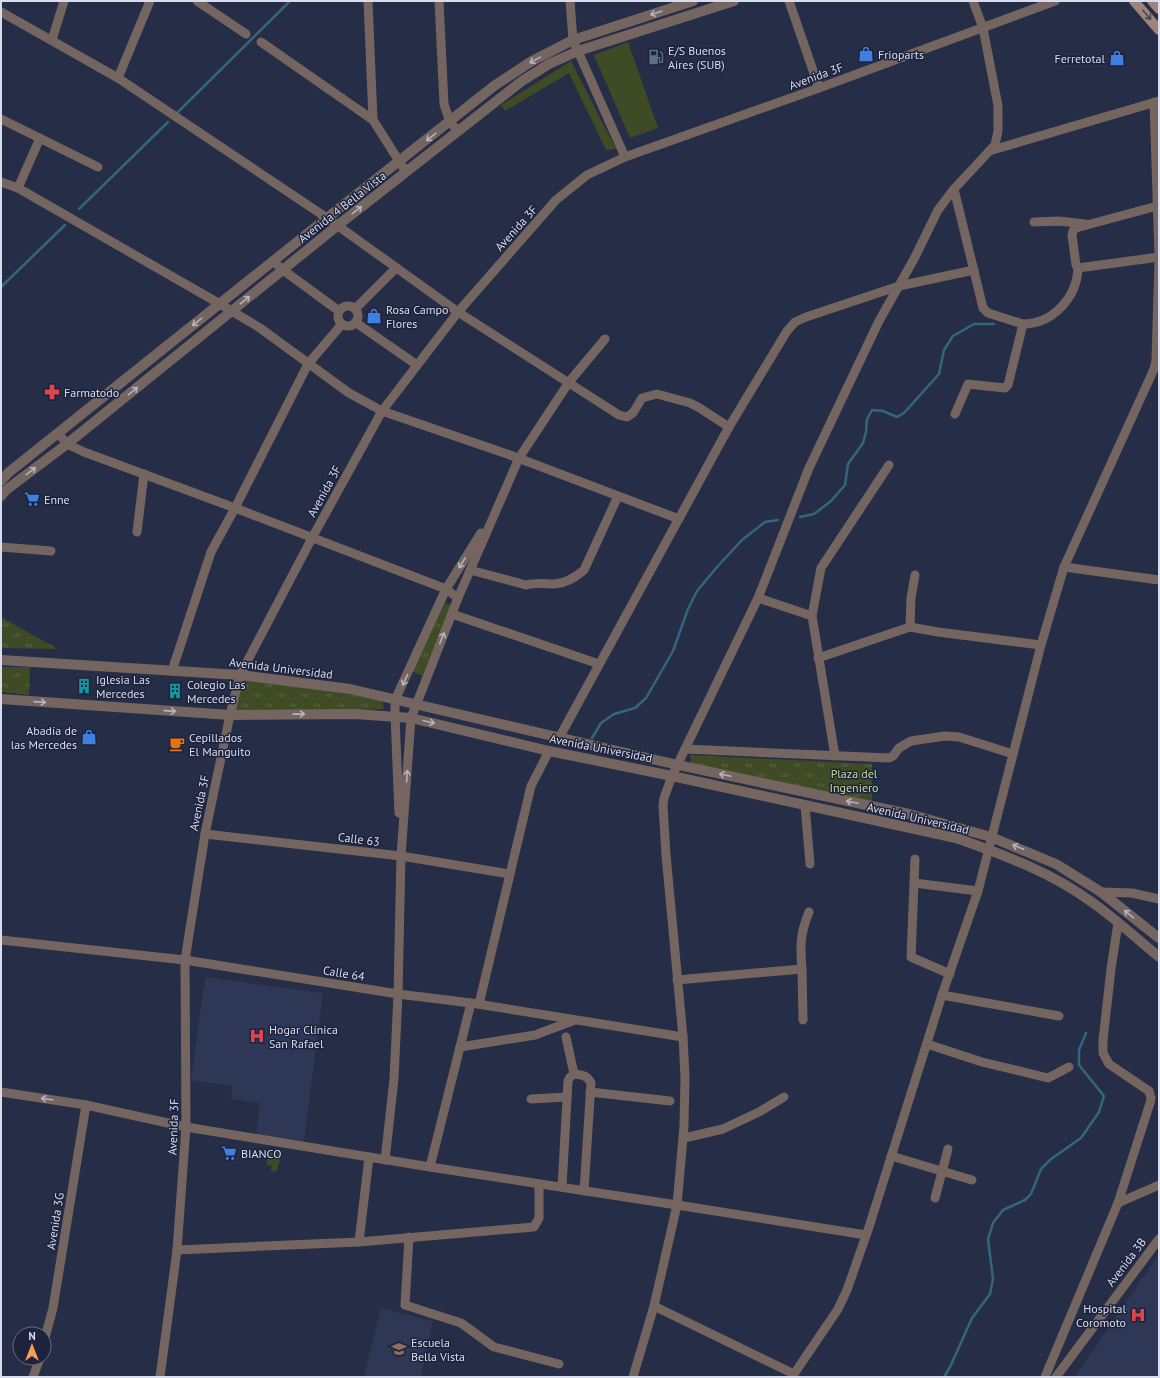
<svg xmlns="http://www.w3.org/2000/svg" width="1160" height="1378" font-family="'PT Sans',sans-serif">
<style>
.built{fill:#2f3757}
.green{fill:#3f4b25}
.park{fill:url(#park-tufts)}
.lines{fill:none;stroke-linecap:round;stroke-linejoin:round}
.stream{stroke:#34667a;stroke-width:2.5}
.minor{stroke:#756561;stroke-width:9}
.tertiary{stroke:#756561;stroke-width:10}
.secondary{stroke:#9d847d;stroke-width:10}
.oneway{stroke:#b5b3bd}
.oneway2{stroke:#4a4553}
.labels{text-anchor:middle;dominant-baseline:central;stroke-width:3;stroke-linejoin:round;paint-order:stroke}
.poi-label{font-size:12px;fill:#d8ddee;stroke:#1d233c;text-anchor:start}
.street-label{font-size:12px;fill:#d8ddee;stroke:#1d233c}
.park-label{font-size:12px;fill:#c5dd99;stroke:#1d233c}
</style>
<defs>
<pattern id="park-tufts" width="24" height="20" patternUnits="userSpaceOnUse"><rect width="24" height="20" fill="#3f4b25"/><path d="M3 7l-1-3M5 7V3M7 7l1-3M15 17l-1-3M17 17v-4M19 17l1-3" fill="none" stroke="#5a6445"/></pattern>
</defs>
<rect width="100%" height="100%" fill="#262d47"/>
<g class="built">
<polygon points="205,977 323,993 304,1142 256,1136 260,1103 231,1099 232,1086 191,1080"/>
<polygon points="1159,1254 1159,1377 1075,1377"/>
<polygon points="381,1308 433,1321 421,1377 364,1377"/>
</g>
<g class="green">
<polygon points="628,42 658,128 630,138 594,55"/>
<polygon points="571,61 616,149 606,150 569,73 505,111 501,105"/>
<polygon points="268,1150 282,1154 276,1172 271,1171 272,1166 267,1165"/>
</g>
<g class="park">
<polygon points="445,603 452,605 422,676 412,671"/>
<polygon points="1,617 58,649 1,648"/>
<polygon points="1,667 30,667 29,695 1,692"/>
<polygon points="240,675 382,700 384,709 230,715"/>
<polygon points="691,755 872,764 872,802 690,763"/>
</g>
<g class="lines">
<g class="stream">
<polyline points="177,113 290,1"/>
<polyline points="79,209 168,122"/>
<polyline points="1,287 65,225"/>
<polyline points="800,517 814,514 831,501 845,485 848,464 863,443 866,432 867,419 872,410 883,411 897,417 904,413 939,374 944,350 953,336 974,324 994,324"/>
<polyline points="592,738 601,723 614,714 635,708 646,698 673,651 688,609 697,591 717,567 742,540 765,522 778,520"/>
<polyline points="944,1377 950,1367 972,1318 990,1294 993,1279 988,1239 993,1223 1003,1210 1025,1200 1031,1194 1041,1169 1051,1159 1081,1138 1099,1112 1104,1096 1079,1065 1079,1050 1086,1033"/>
</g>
<g class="minor">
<polyline points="197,1 246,34"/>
<polyline points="368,1 373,120"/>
<polyline points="439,1 444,104 450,122 458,131"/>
<polyline points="570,1 573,40 625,157"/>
<polyline points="789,1 819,88"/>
<polyline points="1,12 118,78 327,218 458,312 619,415 627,417 633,413 642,398 657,394 690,403 698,407 729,427"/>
<polyline points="52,40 64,1"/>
<polyline points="261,42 373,120 406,172"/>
<polyline points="118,78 150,1"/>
<polyline points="1154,102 1159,255"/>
<polyline points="1,119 98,167"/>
<polyline points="989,151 1159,101"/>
<polyline points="1,182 18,188 220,304 260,328 349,393 382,411 510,455 679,519"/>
<polyline points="18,188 40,138"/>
<polyline points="954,189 983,308 988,313 1023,324 1008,385 1005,388 968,384 955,414"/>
<polyline points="1157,206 1076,228 1073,231 1072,235 1076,265 1078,268 1159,257"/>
<polyline points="1034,222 1059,221 1085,224"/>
<polyline points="273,261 283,270 339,311"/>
<circle cx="348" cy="316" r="10"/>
<polyline points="355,309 396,268"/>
<polyline points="355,322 417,365"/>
<path d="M1023,324c30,0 54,-27 55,-56"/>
<polyline points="58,433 67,444 84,452 235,508 446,589 458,598"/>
<polyline points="137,532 144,474"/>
<polyline points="1,547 51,551"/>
<polyline points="1064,567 1159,580"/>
<path d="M470,570l56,15c10,-3 19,-1 29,-1 11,-1 21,-7 29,-14l34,-74"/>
<polyline points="758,598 812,616"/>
<polyline points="452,614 599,664"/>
<polyline points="910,627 911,598 915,575"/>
<polyline points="818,658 910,627 938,632 1041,645"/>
<polyline points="172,671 211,552 235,508 308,364 342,324"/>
<polyline points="559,738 729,427 787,331 795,322 806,317 899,286 974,270"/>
<polyline points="685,749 889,758 893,756 899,748 911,741 945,736 959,737 1013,754"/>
<polyline points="835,756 812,616 821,568 889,465"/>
<polyline points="805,805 810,864"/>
<polyline points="399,813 395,716 395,700 446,589 481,533"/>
<polyline points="205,834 401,856 510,874"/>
<polyline points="915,859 911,957 950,974"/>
<polyline points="914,883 978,891"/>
<polyline points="1101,892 1132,893 1159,899"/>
<polyline points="1,940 185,960 398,994 471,1003 683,1037"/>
<polyline points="802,969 803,1020"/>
<path d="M677,980l125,-11c-2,-23 -2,-35 7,-57"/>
<polyline points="942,995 1059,1016"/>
<polyline points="479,1004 531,786 549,751"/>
<polyline points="566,1037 574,1074"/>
<polyline points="927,1044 982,1062 1048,1078 1069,1067"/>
<polyline points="460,1047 535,1035 575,1020"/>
<polyline points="1,1092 86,1105 186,1127 430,1167 677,1205 684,1126 685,1077 683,1037 666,855 663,806 664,798 672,776 758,598 809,468 879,321 914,259 938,210 954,189 995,145 998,131 998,106 983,28 973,1"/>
<polyline points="590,1092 670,1101"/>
<polyline points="531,1099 567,1097"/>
<polyline points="684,1138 723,1129 759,1112 784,1097"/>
<polyline points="891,1156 972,1180"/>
<polyline points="385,1160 394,1079 398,994 401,856 411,718 458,598 519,458 569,382 605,339"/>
<polyline points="430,1167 471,1003"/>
<path d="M562,1187l6,-106 2,-4 4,-3c8,1 13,1 17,9l-7,108"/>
<polyline points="935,1198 948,1149"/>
<polyline points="1118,1203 1150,1103 1151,1098 1149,1091 1109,1064 1103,1053 1103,1040 1111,969 1118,923"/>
<polyline points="409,1237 405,1305 461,1323 494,1347 559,1364"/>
<polyline points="359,1242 369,1157"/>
<polyline points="177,1250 359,1242 534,1227 539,1218 539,1184"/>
<polyline points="654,1306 794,1374"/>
<polyline points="44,1341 53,1308 86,1105"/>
<polyline points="33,1377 40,1358"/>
<polyline points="160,1377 177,1250 186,1127 185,960 205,834 230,715 240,675 312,538 382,411 458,312 556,200 587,175 625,157 819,88 1055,1"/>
<polyline points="633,1377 654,1306 677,1205 866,1235"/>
<polyline points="792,1377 838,1309 847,1290 869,1227 942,995 978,891 1041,645 1064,567 1154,369 1156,361 1159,260"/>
<polyline points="1045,1377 1118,1203 1159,1185"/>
<polyline points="1056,1377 1159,1239"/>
</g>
<g class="tertiary">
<polyline points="1,481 8,473 327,218 494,86 532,61 573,40 693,1"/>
<polyline points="1,496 6,490 67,444 337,226 522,81 549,64 578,51 734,1"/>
<polyline points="1,660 240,675 350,689 678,765 909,814 991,837 1056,864 1101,892 1159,938"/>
<path d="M1,699l229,16 125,-1 56,4 138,33 123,25 284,62c46,16 97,35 137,65 23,16 44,36 66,54"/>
</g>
<g class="secondary">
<polyline points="1134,1 1159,30"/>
<polyline points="1152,1 1159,9"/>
</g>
</g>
<defs><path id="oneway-shaft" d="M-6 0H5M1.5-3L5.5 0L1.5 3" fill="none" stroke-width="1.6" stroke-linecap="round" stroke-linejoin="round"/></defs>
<g class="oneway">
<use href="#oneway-shaft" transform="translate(656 13) rotate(162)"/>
<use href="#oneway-shaft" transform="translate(535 60) rotate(151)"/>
<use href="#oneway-shaft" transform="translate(431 137) rotate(142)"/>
<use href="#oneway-shaft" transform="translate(357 210) rotate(-38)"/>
<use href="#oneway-shaft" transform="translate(245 300) rotate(-39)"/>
<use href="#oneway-shaft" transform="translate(197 322) rotate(141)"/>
<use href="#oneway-shaft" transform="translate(133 391) rotate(-39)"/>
<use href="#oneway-shaft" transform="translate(31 471) rotate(-37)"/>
<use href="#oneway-shaft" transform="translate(462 563) rotate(122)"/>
<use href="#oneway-shaft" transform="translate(442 638) rotate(-68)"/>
<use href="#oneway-shaft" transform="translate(405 680) rotate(115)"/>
<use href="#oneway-shaft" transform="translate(40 702) rotate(4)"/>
<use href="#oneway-shaft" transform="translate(170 711) rotate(4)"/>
<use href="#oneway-shaft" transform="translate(299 714) rotate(-1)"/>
<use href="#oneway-shaft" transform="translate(429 722) rotate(14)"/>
<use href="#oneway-shaft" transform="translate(725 775) rotate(-168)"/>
<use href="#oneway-shaft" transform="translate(407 776) rotate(-86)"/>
<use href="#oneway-shaft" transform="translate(852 802) rotate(-168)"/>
<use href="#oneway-shaft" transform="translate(1018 847) rotate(-158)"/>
<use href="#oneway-shaft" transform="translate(1129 914) rotate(-141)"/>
<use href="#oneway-shaft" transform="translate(47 1099) rotate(-171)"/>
</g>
<use class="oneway2" href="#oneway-shaft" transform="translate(1147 15) rotate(49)"/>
<defs>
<g id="shop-bare" transform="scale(1.2)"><path d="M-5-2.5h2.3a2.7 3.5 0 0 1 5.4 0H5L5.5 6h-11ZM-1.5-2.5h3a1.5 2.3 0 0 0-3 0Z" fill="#3f7fe0" stroke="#1d233c" stroke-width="2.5" paint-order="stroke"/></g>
<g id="fuel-bare" transform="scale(1.2)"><path d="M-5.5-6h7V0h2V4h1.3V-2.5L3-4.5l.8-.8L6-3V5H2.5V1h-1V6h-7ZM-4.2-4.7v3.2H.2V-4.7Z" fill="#5c6f8a" stroke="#1d233c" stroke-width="2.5" paint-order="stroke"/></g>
<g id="pharmacy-bare" transform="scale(1.2)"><path d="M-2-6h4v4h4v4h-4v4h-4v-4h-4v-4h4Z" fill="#e0444e" stroke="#1d233c" stroke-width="2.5" paint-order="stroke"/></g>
<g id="supermarket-bare" transform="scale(1.2)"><path d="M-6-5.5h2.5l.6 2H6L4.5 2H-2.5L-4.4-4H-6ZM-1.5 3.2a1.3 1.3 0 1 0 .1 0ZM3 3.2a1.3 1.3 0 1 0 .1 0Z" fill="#3f7fe0" stroke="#1d233c" stroke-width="2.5" paint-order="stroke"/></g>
<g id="building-bare" transform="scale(1.2)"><path d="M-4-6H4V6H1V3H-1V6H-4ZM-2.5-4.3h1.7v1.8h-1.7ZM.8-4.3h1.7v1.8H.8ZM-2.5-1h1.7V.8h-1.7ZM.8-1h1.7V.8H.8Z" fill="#0f9aa8" stroke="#1d233c" stroke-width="2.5" paint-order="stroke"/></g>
<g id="cafe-bare" transform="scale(1.2)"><path d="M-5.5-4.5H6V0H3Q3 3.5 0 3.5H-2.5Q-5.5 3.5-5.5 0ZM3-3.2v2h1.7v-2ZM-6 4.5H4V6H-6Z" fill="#e8710a" stroke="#1d233c" stroke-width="2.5" paint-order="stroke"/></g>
<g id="hospital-bare" transform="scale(1.2)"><path d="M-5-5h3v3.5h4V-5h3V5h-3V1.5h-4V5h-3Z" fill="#e0444e" stroke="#1d233c" stroke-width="2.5" paint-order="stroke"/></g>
<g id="school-bare" transform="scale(1.2)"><path d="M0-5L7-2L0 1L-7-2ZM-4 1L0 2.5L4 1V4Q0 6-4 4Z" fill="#8d6e63" stroke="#1d233c" stroke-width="2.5" paint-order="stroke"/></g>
</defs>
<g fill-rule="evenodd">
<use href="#shop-bare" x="866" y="54"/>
<use href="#fuel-bare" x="656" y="57"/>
<use href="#shop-bare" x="1117" y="58"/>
<use href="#shop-bare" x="374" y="316"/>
<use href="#pharmacy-bare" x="52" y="392"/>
<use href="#supermarket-bare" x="32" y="499"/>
<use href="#building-bare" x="84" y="686"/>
<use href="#building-bare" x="175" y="691"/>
<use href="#shop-bare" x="89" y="737"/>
<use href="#cafe-bare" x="177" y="744"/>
<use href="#hospital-bare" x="257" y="1036"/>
<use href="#supermarket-bare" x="229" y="1153"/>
<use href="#hospital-bare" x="1138" y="1315"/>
<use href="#school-bare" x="399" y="1349"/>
</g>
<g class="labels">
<g class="poi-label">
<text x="668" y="50">E/S Buenos<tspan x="668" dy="14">Aires (SUB)</tspan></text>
<text x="878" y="54">Frioparts</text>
<text x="1105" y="58" text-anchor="end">Ferretotal</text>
<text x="386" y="309">Rosa Campo<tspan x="386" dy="14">Flores</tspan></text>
<text x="64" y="392">Farmatodo</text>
<text x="44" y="499">Enne</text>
<text x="96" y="679">Iglesia Las<tspan x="96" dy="14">Mercedes</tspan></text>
<text x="187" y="684">Colegio Las<tspan x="187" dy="14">Mercedes</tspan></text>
<text x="77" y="730" text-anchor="end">Abadía de<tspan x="77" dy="14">las Mercedes</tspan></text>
<text x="189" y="737">Cepillados<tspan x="189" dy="14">El Manguito</tspan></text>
<text x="269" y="1029">Hogar Clínica<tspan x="269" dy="14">San Rafael</tspan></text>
<text x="241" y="1153">BIANCO</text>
<text x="1126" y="1308" text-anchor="end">Hospital<tspan x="1126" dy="14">Coromoto</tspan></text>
<text x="411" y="1342">Escuela<tspan x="411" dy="14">Bella Vista</tspan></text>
</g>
<g class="street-label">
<text transform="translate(816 76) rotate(-20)">Avenida 3F</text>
<text transform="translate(342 207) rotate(-38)">Avenida 4 Bella Vista</text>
<text transform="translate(516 228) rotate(-48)">Avenida 3F</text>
<text transform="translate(324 491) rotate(-61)">Avenida 3F</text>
<text transform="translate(281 668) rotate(7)">Avenida Universidad</text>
<text transform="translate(601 748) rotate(11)">Avenida Universidad</text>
<text transform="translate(199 803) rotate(-78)">Avenida 3F</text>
<text transform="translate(918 818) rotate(13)">Avenida Universidad</text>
<text transform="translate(359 839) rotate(7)">Calle 63</text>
<text transform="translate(344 973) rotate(9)">Calle 64</text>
<text transform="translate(173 1127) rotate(-88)">Avenida 3F</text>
<text transform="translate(55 1221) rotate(-81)">Avenida 3G</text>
<text transform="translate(1126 1262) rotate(-53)">Avenida 3B</text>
</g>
<g class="park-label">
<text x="854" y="773">Plaza del<tspan x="854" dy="14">Ingeniero</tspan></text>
</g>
</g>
<rect width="1160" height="1378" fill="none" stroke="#d8ddee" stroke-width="4"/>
<g transform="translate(32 1346)"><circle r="19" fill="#1d233c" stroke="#686d83"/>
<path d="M0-3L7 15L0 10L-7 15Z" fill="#fd9c55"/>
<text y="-6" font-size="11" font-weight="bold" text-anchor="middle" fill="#d8ddee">N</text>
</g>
</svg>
